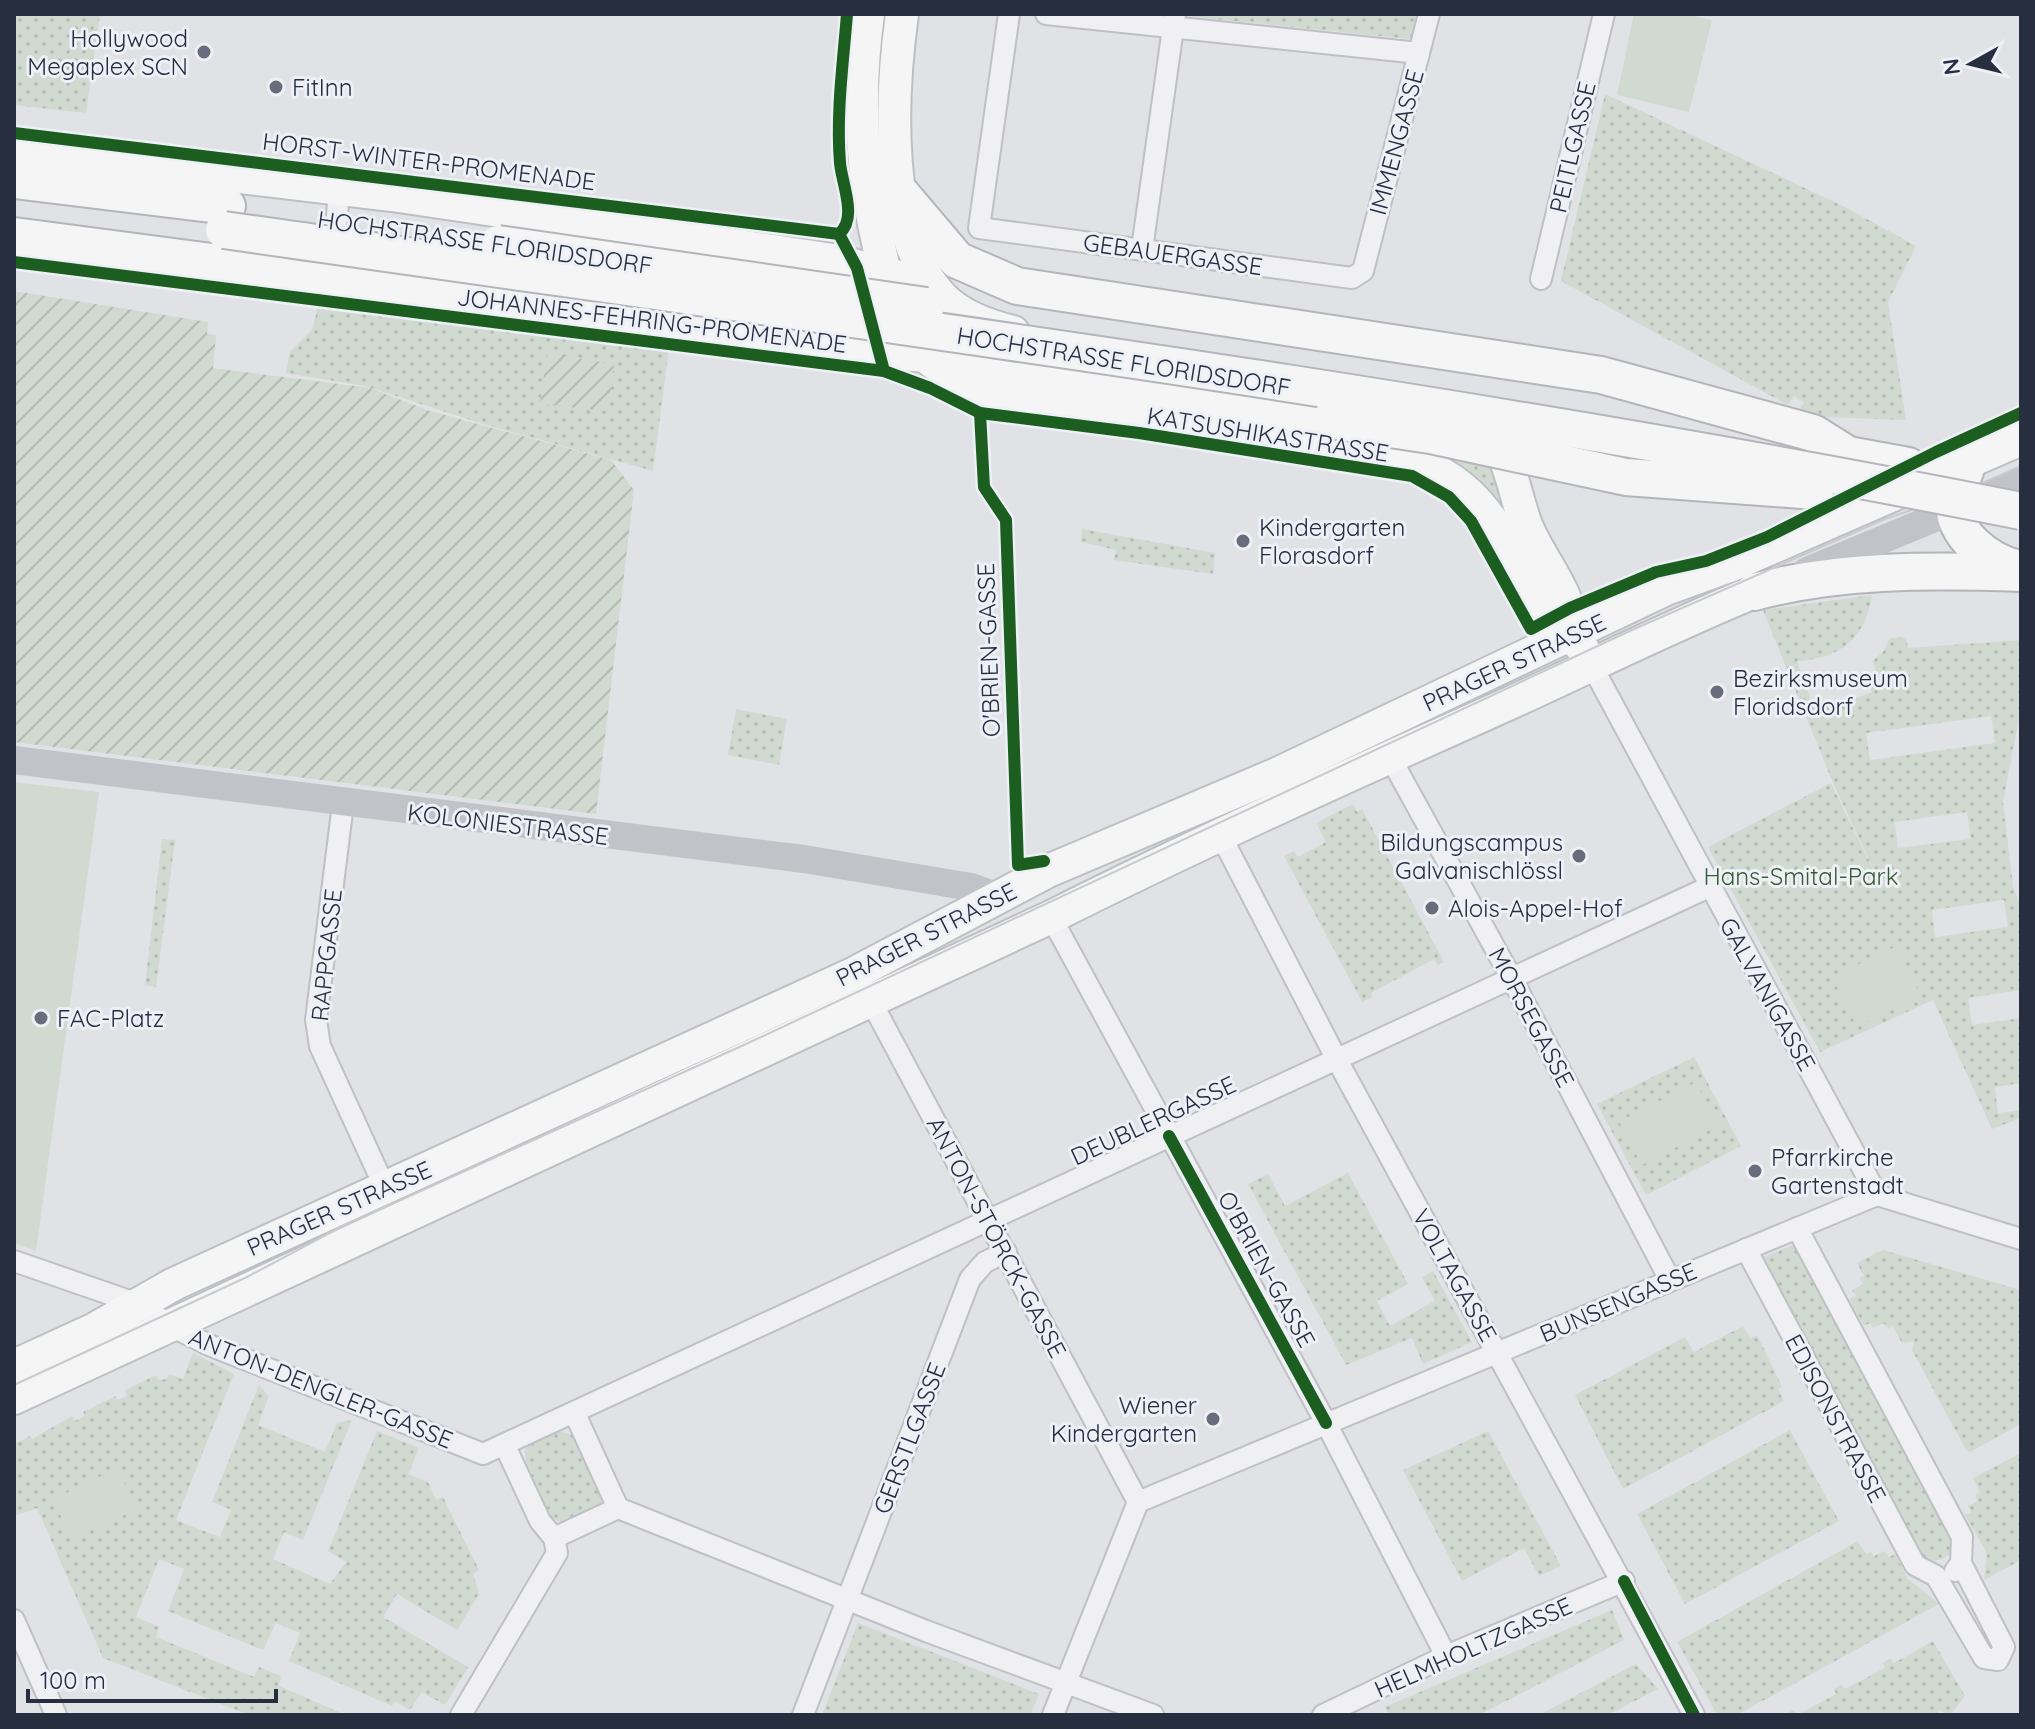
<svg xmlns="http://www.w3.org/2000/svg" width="2035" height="1729" font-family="Quicksand,sans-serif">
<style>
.grass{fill:url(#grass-dots);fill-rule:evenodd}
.garden{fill:url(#garden-furrows)}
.pitch{fill:#d0dad0}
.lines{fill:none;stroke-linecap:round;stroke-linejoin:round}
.street-casing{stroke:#bfc0c4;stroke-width:24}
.primary-casing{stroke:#bcbfc4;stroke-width:36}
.highway-casing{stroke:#b3b5bb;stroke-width:40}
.street{stroke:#f0f0f3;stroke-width:20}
.secondary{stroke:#c2c3c9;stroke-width:28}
.primary{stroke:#f5f5f6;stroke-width:32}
.highway{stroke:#f5f5f6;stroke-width:36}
.tram{stroke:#c9cace;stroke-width:2}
.highway-bridge-casing{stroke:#b3b5bb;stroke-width:40;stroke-linecap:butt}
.highway-bridge{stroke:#f5f5f6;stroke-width:36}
.cycleway-casing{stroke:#edf0f6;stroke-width:17}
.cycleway{stroke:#1b5e20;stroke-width:12}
.poi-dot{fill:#676d7a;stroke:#edf0f6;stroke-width:3}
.labels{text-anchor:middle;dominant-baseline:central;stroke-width:6;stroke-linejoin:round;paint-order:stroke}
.poi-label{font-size:24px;fill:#262e40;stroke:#edf0f6;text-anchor:start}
.street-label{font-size:24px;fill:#262e40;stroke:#edf0f6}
.park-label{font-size:24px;fill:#385d32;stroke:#edf0f6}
</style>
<defs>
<pattern id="grass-dots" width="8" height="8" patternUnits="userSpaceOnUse" patternTransform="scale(2)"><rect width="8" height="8" fill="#d0dad0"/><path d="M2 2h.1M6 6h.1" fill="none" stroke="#b2bbb4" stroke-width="1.8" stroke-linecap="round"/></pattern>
<pattern id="garden-furrows" width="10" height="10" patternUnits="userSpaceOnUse" patternTransform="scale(2)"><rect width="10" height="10" fill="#d0dad0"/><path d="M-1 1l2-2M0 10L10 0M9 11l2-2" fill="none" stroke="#b2bbb4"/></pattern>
</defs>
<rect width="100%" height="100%" fill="#e1e2e6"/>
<g class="grass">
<polygon points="14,14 100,14 86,113 14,105"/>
<polygon points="1193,14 1417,14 1411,39 1193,17"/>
<polygon points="1605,94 1845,207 1916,246 1888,302 1906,420 1825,417 1799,411 1804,402 1794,396 1788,405 1561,281"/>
<polygon points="321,295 671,333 653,471 483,424 365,386 286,373 290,352 312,330"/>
<polygon points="1411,449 1496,463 1520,533"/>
<polygon points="1082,529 1215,553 1213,574 1114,560 1116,550 1081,542"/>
<path d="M1872,595c-6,43 -32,64 -75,66l17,48 12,-5 3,5 43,-17 -2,-5 11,-4 -9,-22 11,-9 7,-14 16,-1 2,11 113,-8v68l-18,94 10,84 8,22v82l-53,8 4,27 49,-7v65l-26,4 3,26 23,-3v8l-29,11 -59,-129 -113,52 -112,-205 123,-64 52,107 -50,-107 -70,-173zM1991,716l4,27 -125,17 -4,-27zM1967,812l4,27 -73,9 -3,-26zM2004,900l4,27 -73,10 -3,-27z"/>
<polygon points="736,709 787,719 779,765 728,755"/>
<polygon points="1353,804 1357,812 1362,809 1444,962 1438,965 1434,959 1371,993 1372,997 1362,1002 1284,856 1294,851 1298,857 1326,842 1316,823"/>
<polygon points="162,839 175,840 156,987 145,985"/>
<polygon points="1694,1057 1741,1146 1646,1195 1597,1104"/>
<polygon points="1348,1173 1408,1284 1377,1301 1390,1326 1435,1301 1422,1277 1433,1271 1472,1342 1423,1364 1412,1338 1346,1365 1248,1184 1268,1174 1285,1206"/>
<polygon points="1793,1245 1800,1249 1953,1531 1952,1552 1943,1559 1925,1562 1916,1554 1762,1265 1764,1257"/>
<polygon points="1883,1250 2021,1290 2021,1424 1970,1452 1966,1450 1912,1350 1914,1341 1902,1343 1893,1327 1888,1329 1884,1323 1873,1328 1870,1323 1864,1326 1849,1299 1856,1296 1852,1290 1863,1284 1860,1278 1864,1276 1857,1263"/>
<polygon points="1743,1326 1750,1339 1757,1335 1760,1341 1782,1387 1778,1389 1784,1401 1623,1489 1575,1395 1685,1337 1694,1352"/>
<polygon points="193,1353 234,1374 176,1520 220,1537 231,1510 212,1502 259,1385 269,1396 258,1425 325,1452 337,1423 352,1420 303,1540 284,1532 273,1559 330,1584 346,1562 328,1551 377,1431 419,1448 408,1474 428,1482 436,1500 443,1497 479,1570 473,1574 479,1594 457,1630 397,1594 383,1617 468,1667 445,1705 422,1692 410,1710 395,1701 392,1706 289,1661 300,1633 276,1623 263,1650 168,1611 184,1569 159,1559 136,1617 159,1627 156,1637 254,1677 259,1667 281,1676 279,1686 346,1715 249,1715 103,1658 37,1508 14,1516 14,1444 30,1436 32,1439 72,1416 75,1421 85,1416 83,1412 115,1396 118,1400 127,1396 125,1390 156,1375 159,1380 167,1379 169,1374 183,1379"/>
<polygon points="1790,1430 1839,1521 1685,1604 1637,1514"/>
<path d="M560,1431l15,5 24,48 3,17c-8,15 -36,30 -52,15 -13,-13 -28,-53 -24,-69z"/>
<polygon points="1488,1431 1561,1566 1539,1576 1524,1548 1462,1581 1403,1470"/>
<polygon points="2021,1453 2021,1560 1984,1580 1987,1553 1965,1515 1971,1512 1968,1506 1978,1501 1975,1495 1980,1492 1973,1478"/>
<polygon points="1858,1541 1866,1554 1871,1552 1874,1556 1885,1551 1889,1557 1895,1554 1907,1578 1939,1604 1737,1715 1717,1715 1677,1642"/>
<polygon points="1612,1610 1624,1640 1479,1715 1389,1715 1385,1707"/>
<polygon points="858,1623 1039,1694 1030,1715 822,1715"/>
<polygon points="1933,1641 1965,1696 1951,1714 1939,1711 1936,1715 1786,1715 1786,1714 1793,1710 1797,1715 1836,1694 1834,1689 1841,1684 1845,1689 1885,1668 1883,1663 1890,1658 1894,1663"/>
<polygon points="1636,1664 1658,1689 1608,1715 1539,1715"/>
</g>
<g class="garden">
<polygon points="14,291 208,322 207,334 216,335 213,368 370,388 430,411 611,460 634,490 596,814 14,742"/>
<polygon points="547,354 614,364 608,411 540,404"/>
</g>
<g class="pitch">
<polygon points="1634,14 1684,14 1712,20 1689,112 1617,95"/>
<polygon points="14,782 99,792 36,1251 14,1243"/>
<polygon points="1897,946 1921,996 1857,1027 1832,977"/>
<polygon points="1696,1082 1719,1125 1642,1165 1619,1122"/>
<polygon points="118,1468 137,1509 71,1539 53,1499"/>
</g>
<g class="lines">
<g class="street-casing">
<g id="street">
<polyline points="1009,14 979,228 1352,278 1363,271 1429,14"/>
<polyline points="1046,14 1419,53"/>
<polyline points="1142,249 1175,14"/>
<polyline points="334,255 338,202 345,189"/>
<polyline points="1541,279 1604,14"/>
<polyline points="1592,666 1877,1195"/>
<polyline points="1390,757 1512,979 1670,1280"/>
<polyline points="343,804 316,1020 320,1046 385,1188"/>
<polyline points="1220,834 1336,1058 1694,1715"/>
<polyline points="1051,917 1326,1423 1446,1656"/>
<polyline points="865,990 1138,1502"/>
<polyline points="1877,1195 2021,1239"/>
<polyline points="1797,1228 1962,1537 1961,1563 1955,1571"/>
<polyline points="1746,1249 1915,1565 1936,1576 1984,1658 1998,1660 2004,1647 1961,1563"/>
<polyline points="14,1261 141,1305 169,1325 209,1345 483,1454 1709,887"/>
<polyline points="575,1414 618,1508"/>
<polyline points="1138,1502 1877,1195"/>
<polyline points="618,1508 926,1631 1153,1715"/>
<polyline points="554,1538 618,1508"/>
<polyline points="14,1620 56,1715"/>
<polyline points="461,1715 557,1553 554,1538 540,1521 505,1446"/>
<polyline points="803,1715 970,1279 985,1262 1006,1252"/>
<polyline points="1053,1715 1138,1502"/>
<polyline points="1323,1715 1446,1656 1624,1581"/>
</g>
</g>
<g class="primary-casing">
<g id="primary">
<path d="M868,14c-12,86 -6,166 15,250 7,25 11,53 27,75 20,27 49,42 81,52l386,59c108,23 119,82 171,164 9,13 25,21 35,35"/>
<path d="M902,14c-11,79 -19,220 40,283 18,19 46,29 71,35"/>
<polyline points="95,160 392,195 833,260 903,278"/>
<polyline points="339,279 803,345 925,356"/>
<path d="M1491,432c19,26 24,63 35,93 14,35 43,65 46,102"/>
<polyline points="14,1366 95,1329 174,1284 855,973 1048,871 1277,774 1666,589 1732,565 2021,439"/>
<path d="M14,1398l1037,-481c151,-76 305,-145 459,-214 81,-37 161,-77 244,-111"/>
</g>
</g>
<g class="highway-casing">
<g id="highway">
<polyline points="14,149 95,160"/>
<polyline points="14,180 227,206"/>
<polyline points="902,195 957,260 1017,286 1601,375 1813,433 1848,455 1908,466"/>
<polyline points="14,236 339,279"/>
<path d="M885,272c39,42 72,77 127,97l318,51"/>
<path d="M1967,465c-3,11 -10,24 -12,35 -5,35 35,62 63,69"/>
<path d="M1754,592c86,-23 178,-22 267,-19"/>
</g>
</g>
<use href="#street" class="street"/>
<g class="secondary">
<polyline points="1807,571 2021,482"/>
<polyline points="14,760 804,859 971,887 999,897"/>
</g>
<use href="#primary" class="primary"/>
<use href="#highway" class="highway"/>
<polyline class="tram" points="14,1385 247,1277 341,1227 746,1044 1632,630 1885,519 1958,494 2021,466"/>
<g class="highway-bridge-casing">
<g id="highway-bridge">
<path d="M224,230c600,86 1203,163 1797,281"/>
<polyline points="498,244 926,306"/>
<polyline points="1330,420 1430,435 1626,477 1815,491"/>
</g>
</g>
<use href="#highway-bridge" class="highway-bridge"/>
<g class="cycleway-casing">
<g id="cycleway">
<polyline points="14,133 839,234"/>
<path d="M839,234c19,-16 3,-49 1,-71 -4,-50 3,-99 7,-149"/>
<polyline points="839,234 857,268 884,371"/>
<polyline points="14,262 884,371 930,388 980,413 1139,433 1412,476 1449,497 1471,521 1531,629 1570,608 1656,572 1706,561 1767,537 1936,452 2021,413"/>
<polyline points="980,413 984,487 1006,520 1018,865 1044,861"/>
<polyline points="1169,1136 1326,1423"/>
<polyline points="1624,1581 1694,1715"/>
</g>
</g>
<use href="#cycleway" class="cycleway"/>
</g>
<g class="poi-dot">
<circle cx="204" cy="52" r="8"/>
<circle cx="276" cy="87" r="8"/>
<circle cx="1243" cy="541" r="8"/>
<circle cx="1717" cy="692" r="8"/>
<circle cx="1579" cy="856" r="8"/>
<circle cx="1432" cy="908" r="8"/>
<circle cx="41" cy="1018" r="8"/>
<circle cx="1755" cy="1171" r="8"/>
<circle cx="1213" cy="1419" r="8"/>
</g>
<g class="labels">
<g class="poi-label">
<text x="188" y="38" text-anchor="end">Hollywood<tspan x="188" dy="28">Megaplex SCN</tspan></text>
<text x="292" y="87">FitInn</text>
<text x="1259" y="527">Kindergarten<tspan x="1259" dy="28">Florasdorf</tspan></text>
<text x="1733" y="678">Bezirksmuseum<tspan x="1733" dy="28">Floridsdorf</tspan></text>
<text x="1563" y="842" text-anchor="end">Bildungscampus<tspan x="1563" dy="28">Galvanischlössl</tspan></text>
<text x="1448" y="908">Alois-Appel-Hof</text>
<text x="57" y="1018">FAC-Platz</text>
<text x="1771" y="1157">Pfarrkirche<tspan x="1771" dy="28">Gartenstadt</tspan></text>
<text x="1197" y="1405" text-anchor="end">Wiener<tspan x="1197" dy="28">Kindergarten</tspan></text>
</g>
<g class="street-label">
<text transform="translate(1396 142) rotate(-75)">IMMENGASSE</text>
<text transform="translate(1572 147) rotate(-77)">PEITLGASSE</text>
<text transform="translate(429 161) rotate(7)">HORST-WINTER-PROMENADE</text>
<text transform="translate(485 242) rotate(8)">HOCHSTRASSE FLORIDSDORF</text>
<text transform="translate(1173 254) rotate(8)">GEBAUERGASSE</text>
<text transform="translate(652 320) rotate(7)">JOHANNES-FEHRING-PROMENADE</text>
<text transform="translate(1124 361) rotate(9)">HOCHSTRASSE FLORIDSDORF</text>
<text transform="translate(1268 434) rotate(9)">KATSUSHIKASTRASSE</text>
<text transform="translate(988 650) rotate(-92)">O'BRIEN-GASSE</text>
<text transform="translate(1514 662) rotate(-25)">PRAGER STRASSE</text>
<text transform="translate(508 824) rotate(7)">KOLONIESTRASSE</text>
<text transform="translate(926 934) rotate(-27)">PRAGER STRASSE</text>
<text transform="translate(326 955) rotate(-84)">RAPPGASSE</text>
<text transform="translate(1768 994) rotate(61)">GALVANIGASSE</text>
<text transform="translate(1532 1017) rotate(62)">MORSEGASSE</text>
<text transform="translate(1153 1120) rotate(-25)">DEUBLERGASSE</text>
<text transform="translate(339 1208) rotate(-24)">PRAGER STRASSE</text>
<text transform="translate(997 1237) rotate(62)">ANTON-STÖRCK-GASSE</text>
<text transform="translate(1267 1269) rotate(61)">O'BRIEN-GASSE</text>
<text transform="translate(1455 1275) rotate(61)">VOLTAGASSE</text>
<text transform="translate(1618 1302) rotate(-23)">BUNSENGASSE</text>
<text transform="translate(321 1388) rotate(22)">ANTON-DENGLER-GASSE</text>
<text transform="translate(1836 1418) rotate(62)">EDISONSTRASSE</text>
<text transform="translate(909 1438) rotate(-69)">GERSTLGASSE</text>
<text transform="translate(1473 1647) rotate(-24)">HELMHOLTZGASSE</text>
</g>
<g class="park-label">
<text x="1801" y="876">Hans-Smital-Park</text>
</g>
</g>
<rect width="2035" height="1729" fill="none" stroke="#262e40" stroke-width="32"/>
<g transform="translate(1971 64) rotate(262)" stroke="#edf0f6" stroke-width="6" paint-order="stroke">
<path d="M0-6L14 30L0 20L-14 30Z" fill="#262e40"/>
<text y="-12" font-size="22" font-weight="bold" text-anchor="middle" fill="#262e40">N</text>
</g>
<path d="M28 1689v12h248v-12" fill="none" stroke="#262e40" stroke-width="4"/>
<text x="40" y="1689" font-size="24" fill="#262e40" stroke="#edf0f6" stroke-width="6" paint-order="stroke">100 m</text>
</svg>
